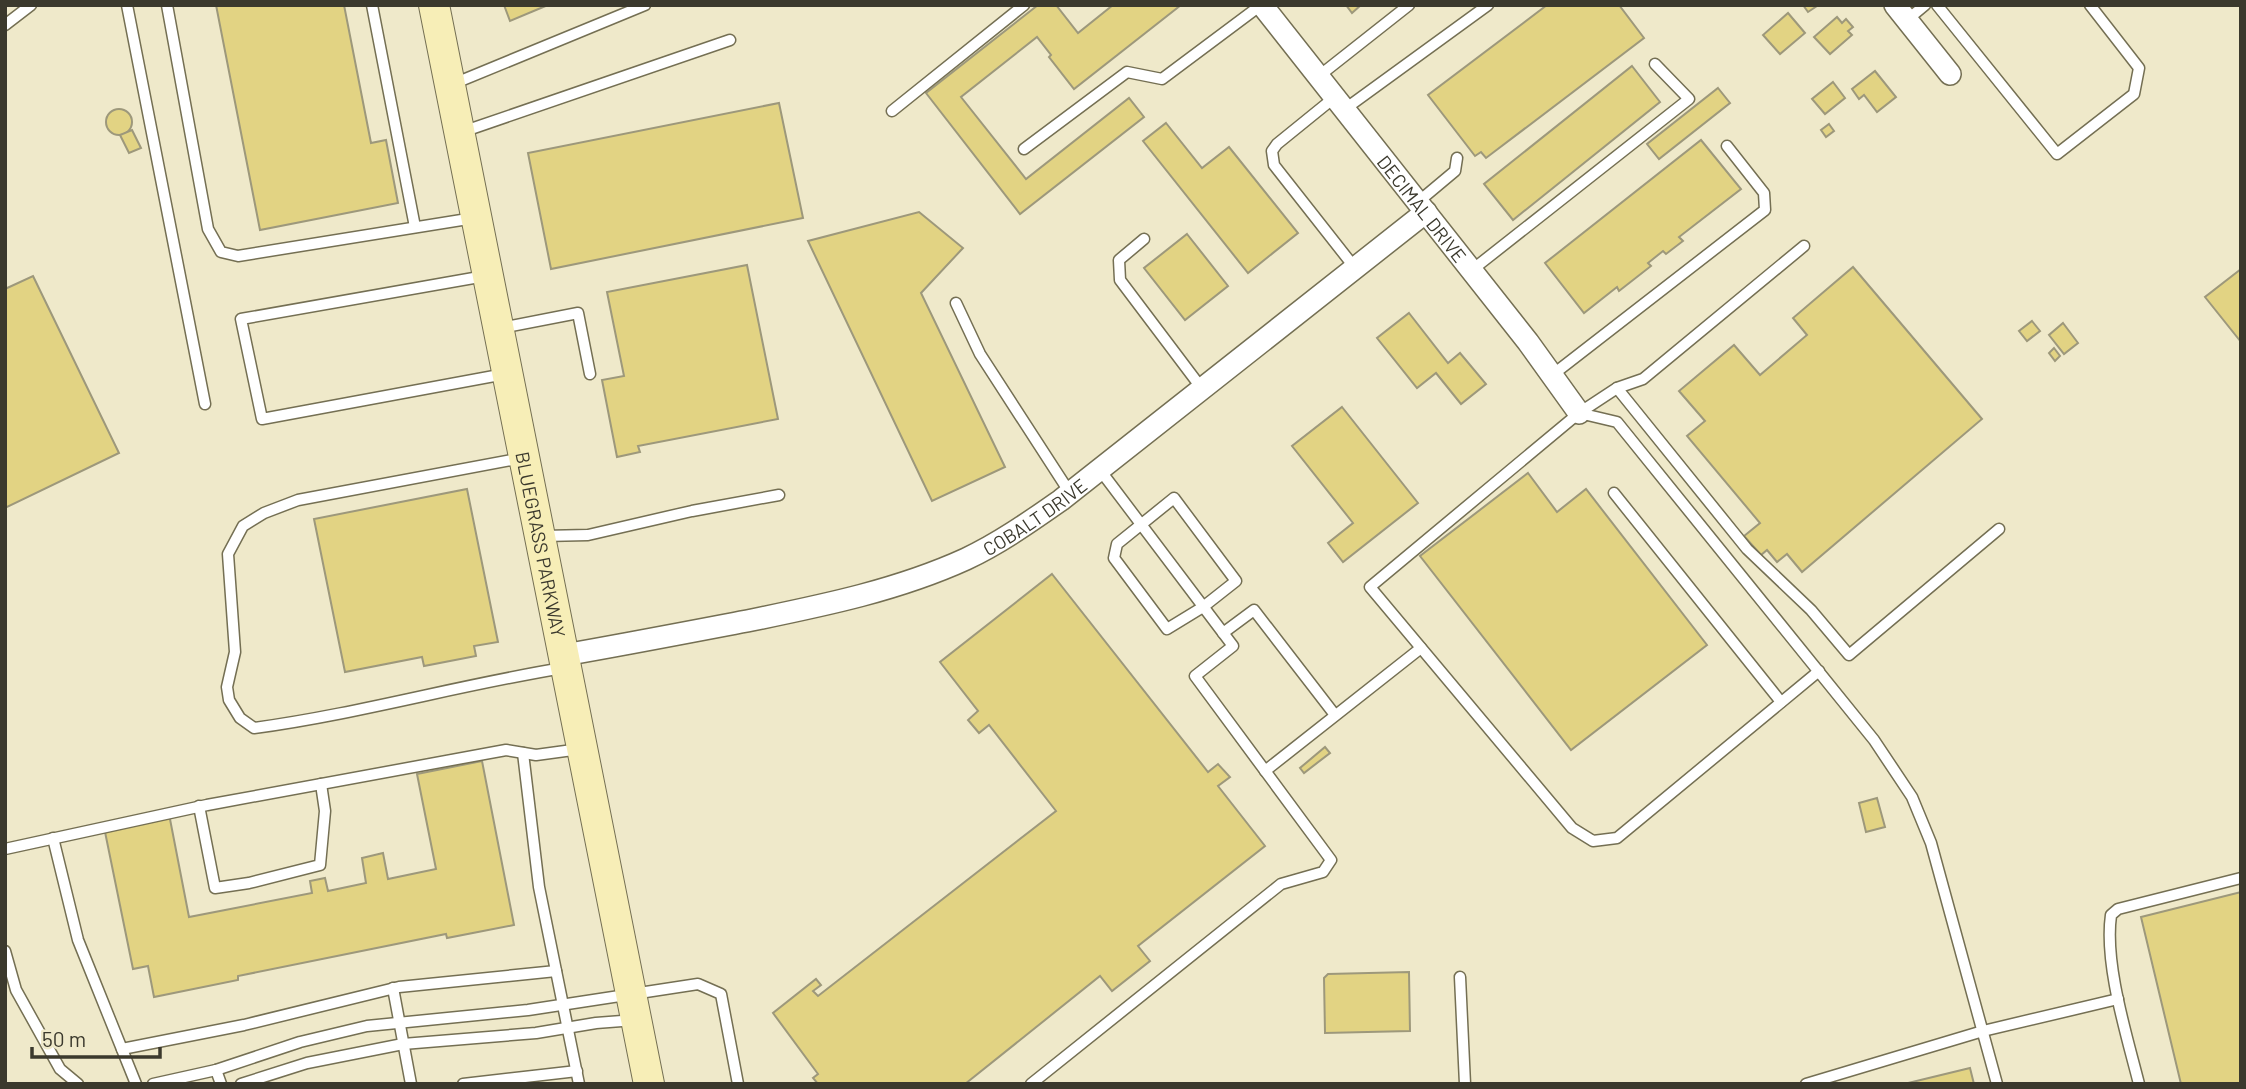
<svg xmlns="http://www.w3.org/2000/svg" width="2246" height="1089" font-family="Barlow,sans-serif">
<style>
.building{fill:#e2d383;stroke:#9d987b;stroke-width:2}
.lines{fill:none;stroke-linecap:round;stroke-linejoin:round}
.lane-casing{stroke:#746f53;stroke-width:13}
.street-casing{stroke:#746f53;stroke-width:24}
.secondary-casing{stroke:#746f53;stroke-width:32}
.lane{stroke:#fff;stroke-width:10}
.street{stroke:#fff;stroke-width:21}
.secondary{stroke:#f7eeb7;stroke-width:30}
.labels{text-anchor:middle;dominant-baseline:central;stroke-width:7;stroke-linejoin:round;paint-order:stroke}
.street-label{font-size:19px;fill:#3b392d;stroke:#efe9ca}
</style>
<rect width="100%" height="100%" fill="#efe9ca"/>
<g class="building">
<polygon points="216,5 344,5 371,143 386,140 398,203 260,230"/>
<polygon points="504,5 548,5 510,21"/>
<polygon points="1038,5 1056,5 1078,33 1113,5 1181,5 1074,89 1049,57 1051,55 1037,37 961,97 1026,179 1129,98 1144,117 1020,214 926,93"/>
<polygon points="1346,5 1361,5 1352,13"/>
<polygon points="1547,5 1619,5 1644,38 1486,158 1481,152 1475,156 1428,95"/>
<polygon points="1803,5 1817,5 1817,6 1808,12"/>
<polygon points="1788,13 1805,33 1780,54 1763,35"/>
<polygon points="1837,17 1842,23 1846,19 1853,27 1848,31 1852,35 1830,54 1814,37"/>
<polygon points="1632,66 1660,102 1513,220 1484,184"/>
<polygon points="1875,71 1896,97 1877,112 1864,95 1859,99 1852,89"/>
<polygon points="1833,82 1845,98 1825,114 1812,99"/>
<polygon points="1718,88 1730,103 1659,159 1647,144"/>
<polygon points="779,103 803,218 551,269 528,153"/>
<circle cx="119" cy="122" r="13"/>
<polygon points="1166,123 1202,168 1229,147 1298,233 1248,273 1143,141"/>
<polygon points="1829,124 1834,131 1826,137 1821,130"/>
<polygon points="132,130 141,148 129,153 120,135"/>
<polygon points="1701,140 1741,189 1679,237 1683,241 1666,254 1663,251 1648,263 1651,266 1619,291 1617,287 1584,313 1545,263"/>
<polygon points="919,212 963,248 921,293 1005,467 932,501 808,241"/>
<polygon points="1187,234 1228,286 1185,320 1144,268"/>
<polygon points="747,265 778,419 638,446 640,452 617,457 602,380 624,376 607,292"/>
<polygon points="1853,267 1982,419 1802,572 1787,554 1777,562 1767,550 1761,555 1744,536 1760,523 1687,436 1705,421 1679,391 1734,345 1760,375 1807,335 1793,318"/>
<polygon points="2241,269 2241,342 2205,297"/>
<polygon points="33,276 119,453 5,508 5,289"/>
<polygon points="1409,313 1448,363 1460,353 1486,384 1461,404 1436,373 1417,388 1377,338"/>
<polygon points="2032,321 2040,331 2027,341 2019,331"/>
<polygon points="2063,323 2078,343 2064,354 2049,335"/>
<polygon points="2054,348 2060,356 2055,361 2049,353"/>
<polygon points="1342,407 1418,503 1343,562 1328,543 1353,523 1292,446"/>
<polygon points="1528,473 1557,512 1586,489 1707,645 1571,750 1420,556"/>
<polygon points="467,489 498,642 474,646 476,656 424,666 422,657 345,672 314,519"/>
<polygon points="1052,574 1208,772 1218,764 1230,777 1218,786 1265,846 1138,946 1150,961 1112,991 1100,976 965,1084 818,1084 813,1078 818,1074 773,1013 816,979 821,985 813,991 818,996 1056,811 989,725 979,733 968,720 978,711 940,662"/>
<polygon points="1325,747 1330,753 1304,773 1300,768"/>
<polygon points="482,761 514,925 447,938 446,934 238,976 238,980 154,997 148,966 133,969 104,827 169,814 189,917 312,893 310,881 325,878 328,891 366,883 362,858 383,853 388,879 436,869 417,774"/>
<polygon points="1877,798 1885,827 1866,832 1859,803"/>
<polygon points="2241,892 2241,1084 2181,1084 2141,917"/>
<polygon points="1409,972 1410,1031 1325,1033 1324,978 1328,974"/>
<polygon points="1970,1068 1974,1084 1904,1084"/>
</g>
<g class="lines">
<g class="lane-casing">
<g id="lane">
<polyline points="127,5 205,404"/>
<polyline points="167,5 208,229 221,252 238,256 474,218"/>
<polyline points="372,5 415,227"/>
<polyline points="1937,5 2057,154 2134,94 2139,68 2090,5"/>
<polyline points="1907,20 1925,5"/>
<polyline points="5,25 31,5"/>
<polyline points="1319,76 1409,5"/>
<polyline points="453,84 645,5"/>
<polyline points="1335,97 1277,144 1272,151 1274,165 1355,268"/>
<polyline points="1345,109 1488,5"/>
<polyline points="892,111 1024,5"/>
<polyline points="462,132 730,40"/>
<polyline points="1024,149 1127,72 1162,79 1261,5"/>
<polyline points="1418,202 1455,171 1457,158"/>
<polyline points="1144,239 1119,260 1120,280 1203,390"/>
<polyline points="1804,246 1643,379 1617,388 1579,413 1370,587 1572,828 1593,841 1617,838 1819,671"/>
<polyline points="1472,270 1689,99 1655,64"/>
<polyline points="485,276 241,319 262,419 505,374"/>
<polyline points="956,303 980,354 1070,493"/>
<polyline points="501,328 578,313 590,374"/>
<polyline points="1551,376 1765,210 1764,193 1727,146"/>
<polyline points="1617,388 1747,549 1811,610 1849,655 1999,529"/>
<polyline points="1579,413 1617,422 1874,740 1912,797 1931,843 1997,1084"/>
<path d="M522,458l-224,42 -34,13 -21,13 -15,28 7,98 -8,35 2,13 11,18 14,10c104,-14 205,-43 309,-60"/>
<polyline points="1614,493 1781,702"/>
<polygon points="1174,498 1236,581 1203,607 1167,629 1114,558 1117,544"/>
<polyline points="543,536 588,535 692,511 779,495"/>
<polyline points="1223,633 1254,610 1335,715"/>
<polyline points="523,753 539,887 579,1084"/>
<polyline points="1265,771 1421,648"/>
<polyline points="199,806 215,888 249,883 320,865 325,811 321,784"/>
<polyline points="53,838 78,940 136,1084"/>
<polyline points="5,849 207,805 506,750 536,755 580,749"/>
<polyline points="5,951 16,990 60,1069 78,1084"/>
<polyline points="1460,977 1465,1084"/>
<polyline points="393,988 411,1084"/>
<polyline points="122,1049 244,1025 399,987 556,971"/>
<polyline points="216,1070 221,1084"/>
<polyline points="153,1084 216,1070 300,1042 367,1026 528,1010 698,984 721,994 738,1084"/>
<polyline points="241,1084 307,1063 403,1044 536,1033 596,1023 635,1020"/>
<polyline points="463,1084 577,1071"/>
<polyline points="1031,1084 1281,884 1323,872 1331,860 1195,676 1233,646 1100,470"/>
<polyline points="1806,1084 1983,1031 2118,999"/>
<path d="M2139,1084c-12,-48 -35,-120 -28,-169l7,-6 123,-31"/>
</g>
</g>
<g class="street-casing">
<g id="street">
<path id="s1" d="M1262,5l266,337 51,71"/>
<polyline points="1895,5 1950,74"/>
<path id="s2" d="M564,655c63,-11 125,-23 188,-35 73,-15 146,-30 214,-61 34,-16 65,-38 95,-59l365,-288"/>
</g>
</g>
<g class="secondary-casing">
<g id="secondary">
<path id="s3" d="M434,5l215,1079"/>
</g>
</g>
<use href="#lane" class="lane"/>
<use href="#street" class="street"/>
<use href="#secondary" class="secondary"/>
</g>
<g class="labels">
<g class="street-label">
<text stroke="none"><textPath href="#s1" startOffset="259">DECIMAL DRIVE</textPath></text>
<text stroke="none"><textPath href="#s2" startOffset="495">COBALT DRIVE</textPath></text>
<text stroke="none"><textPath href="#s3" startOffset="550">BLUEGRASS PARKWAY</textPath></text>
</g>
</g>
<rect width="2246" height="1089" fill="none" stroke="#3b392d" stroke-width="14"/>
<path d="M32 1047v10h128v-10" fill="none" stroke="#3b392d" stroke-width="3.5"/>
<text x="42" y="1047" font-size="21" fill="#3b392d" stroke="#efe9ca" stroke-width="5" paint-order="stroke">50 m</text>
</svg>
